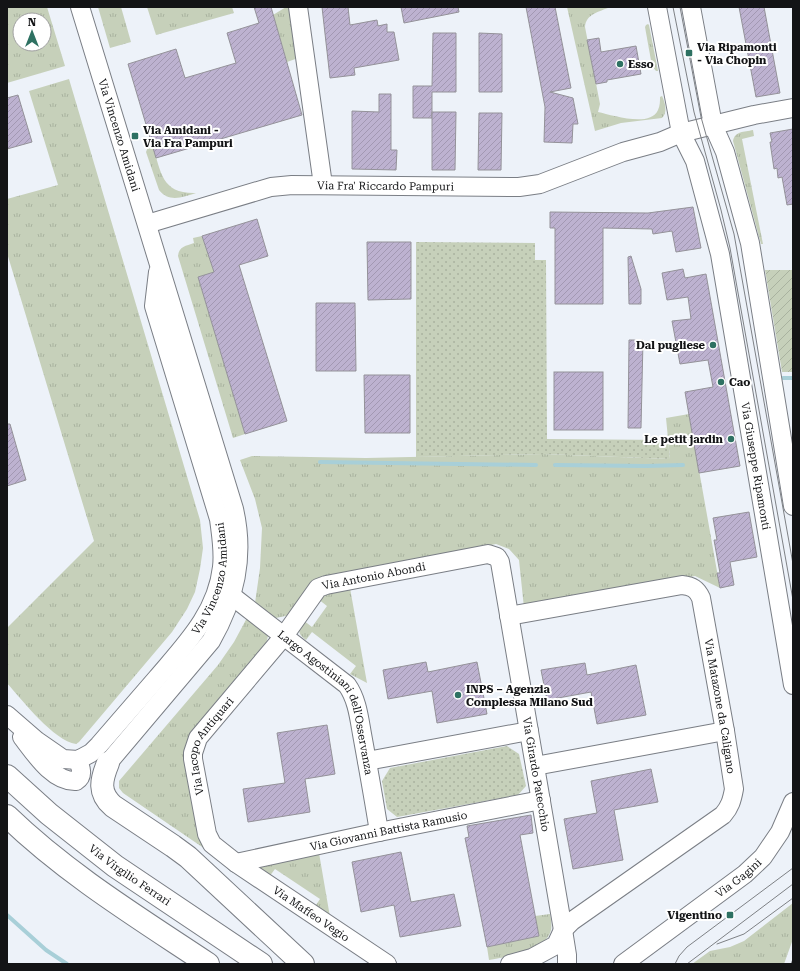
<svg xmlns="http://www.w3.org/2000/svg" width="800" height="971" font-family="'Roboto Serif',serif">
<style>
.grass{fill:url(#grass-tufts);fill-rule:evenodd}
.park{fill:url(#park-dots)}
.garden{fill:url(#garden-furrows)}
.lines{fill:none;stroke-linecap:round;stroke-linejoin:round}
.stream{stroke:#a8cfd8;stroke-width:4}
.building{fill:url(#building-hatch);stroke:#949299}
.minor-casing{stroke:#7a7e85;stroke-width:20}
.major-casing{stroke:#7a7e85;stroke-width:24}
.minor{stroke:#fff;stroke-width:18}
.major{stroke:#fff;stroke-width:22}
.tram{stroke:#7e8185;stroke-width:1}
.poi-dot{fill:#2e7162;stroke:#fff;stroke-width:1.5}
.labels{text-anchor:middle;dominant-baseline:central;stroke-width:4;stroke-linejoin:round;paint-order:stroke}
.poi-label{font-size:11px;font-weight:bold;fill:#131416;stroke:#fff;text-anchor:start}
.street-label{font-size:11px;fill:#131416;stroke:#fff}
</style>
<defs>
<pattern id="grass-tufts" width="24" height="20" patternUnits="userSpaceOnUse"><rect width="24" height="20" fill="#c6d0ba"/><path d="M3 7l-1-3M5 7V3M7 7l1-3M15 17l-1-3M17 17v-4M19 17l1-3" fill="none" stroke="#a9b29f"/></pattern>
<pattern id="park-dots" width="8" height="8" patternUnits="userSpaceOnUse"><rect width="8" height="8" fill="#c6d0ba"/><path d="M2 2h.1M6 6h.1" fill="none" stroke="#a9b29f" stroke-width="1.8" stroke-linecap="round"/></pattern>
<pattern id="garden-furrows" width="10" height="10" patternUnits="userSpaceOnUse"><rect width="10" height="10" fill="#c6d0ba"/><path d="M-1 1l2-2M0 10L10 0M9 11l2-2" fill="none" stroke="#a9b29f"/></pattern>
<pattern id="building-hatch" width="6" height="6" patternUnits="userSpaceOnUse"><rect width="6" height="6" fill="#bdb2d0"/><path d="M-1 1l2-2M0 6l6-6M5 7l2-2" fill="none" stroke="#a298b2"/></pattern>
</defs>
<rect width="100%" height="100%" fill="#edf2f9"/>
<g class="grass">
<path d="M7,7h40l18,59 -58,17zM20,20h24v24h-24z"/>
<polygon points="98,7 121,7 131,42 110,48"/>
<polygon points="147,7 232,7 234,13 156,35"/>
<polygon points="286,7 293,7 301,57 287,62 273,15"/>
<path d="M567,7h43c-11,5 -24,7 -25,20l15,77 -2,8c14,3 52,16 60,-2 2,-4 2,-9 2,-13l2,-1c3,6 6,17 0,22l-41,5 -26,8z"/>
<polygon points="648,24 649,25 658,71 656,71 652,66 645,27 646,25"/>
<path d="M69,79l131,441 3,28 -3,21 -5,23 -8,17 -15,23 -93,110 -3,2c-22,-3 -54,-44 -69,-61v-55l87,-87 -87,-288v-54l51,-14 -29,-94z"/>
<path d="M753,130l1,6 -12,3 21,105h-2l-28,-103c2,-10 11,-9 20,-11z"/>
<path d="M153,146c8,27 9,48 43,47 -13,4 -27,10 -37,-3l-13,-38 2,-5z"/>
<path d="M202,236l12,36 -16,5 47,157 -12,4 -55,-182c1,-10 8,-10 16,-13l-1,-5z"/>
<polygon points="689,414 720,588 695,576 524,608 519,560 509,549 496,544 324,579 290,615 276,618 255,603 260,568 262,528 255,499 240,460 252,456 366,458 543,454 670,459 666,418"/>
<path d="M350,588l17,95 -17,-9 6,-8 -44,-34 -6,8c-9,-6 -8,-11 -3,-20l9,7 15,-21 -9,-7 4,-6z"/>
<polygon points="248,616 267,632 268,636 266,644 195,734 211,853 123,793 119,788 119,781 218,665 234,642"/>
<polygon points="319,853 330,917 314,908 320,899 275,869 269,877 259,870 258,866"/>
<polygon points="793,903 793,939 784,964 692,964 710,951 730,947 744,941"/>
<path d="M550,914c1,5 2,11 1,16 -5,21 -44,27 -62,30l-2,-13 52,-11 -4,-20z"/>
</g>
<g class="park">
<polygon points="416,242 535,243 535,260 546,260 547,439 668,440 670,459 543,454 416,457"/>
<polygon points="507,746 519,754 526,786 518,795 397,817 387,809 382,781 390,768"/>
</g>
<polygon class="garden" points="765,270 793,270 793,372 782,372"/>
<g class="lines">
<g class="stream">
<polyline points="783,378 793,378"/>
<polyline points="320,462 536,465"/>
<polyline points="555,465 646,466 683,465"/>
<polyline points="7,915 46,950 67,964"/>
</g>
</g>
<g class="building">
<polygon points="254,7 271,7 302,115 156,158 128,64 176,49 185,78 236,63 227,33 259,23"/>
<polygon points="322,7 348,7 350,25 377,20 378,26 387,24 387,32 394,32 399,60 354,68 355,75 330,78"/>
<polygon points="401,7 458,7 459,12 404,23"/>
<polygon points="526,7 555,7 571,88 550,92 573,98 578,124 573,124 572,143 544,142 545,107"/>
<polygon points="739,7 764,7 780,93 756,97"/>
<polygon points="433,33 456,33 456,92 432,92 432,118 413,118 413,86 432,86"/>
<polygon points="479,33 502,34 502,92 479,92"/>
<polygon points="599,38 601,52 636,46 641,74 607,80 607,82 596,84 587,40"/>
<polygon points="379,94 391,94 391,150 397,150 396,170 352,169 352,111 379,112"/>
<polygon points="18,95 32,142 7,149 7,98"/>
<polygon points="432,112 456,112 455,170 432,170"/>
<polygon points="479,113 502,113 501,170 478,170"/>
<polygon points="793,129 793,204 787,205 782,177 778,178 777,168 774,169 770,142 772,142 770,133"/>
<polygon points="693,207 701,248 676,252 672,231 653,234 652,229 603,228 603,304 555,304 555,228 550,228 550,212 648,213"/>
<polygon points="257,219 268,256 239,265 287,421 245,434 198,277 214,272 202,236"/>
<polygon points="367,242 411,242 411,299 368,300"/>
<polygon points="631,256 641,289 641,304 629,304 628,257"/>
<polygon points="683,269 685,278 706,274 740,466 699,473 685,392 713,387 708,360 680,364 672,321 691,319 688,297 667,300 662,273"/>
<polygon points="316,303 355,303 356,371 316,371"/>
<polygon points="629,340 643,340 641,428 628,428"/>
<rect x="554" y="372" width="49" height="58"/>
<polygon points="364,375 410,375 410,433 365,433"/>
<polygon points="7,424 10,424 26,480 7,486"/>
<polygon points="749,512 757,557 730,562 734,585 720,588 717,573 720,573 714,540 717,540 713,518"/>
<polygon points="426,662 428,672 477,662 487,714 437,723 432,691 388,699 383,670"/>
<polygon points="585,663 587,675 636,665 646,715 597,724 591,692 547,700 541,670"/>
<polygon points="327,725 335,774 305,779 310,812 248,822 243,789 285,783 277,733"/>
<polygon points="651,769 658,802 614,810 623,860 573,869 564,819 597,813 591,781"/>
<polygon points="531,815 533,833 520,835 539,936 487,947 465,838 469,837 467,826"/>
<polygon points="401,852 411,902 454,894 461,926 400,937 394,905 361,912 352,862"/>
</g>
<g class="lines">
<g class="minor-casing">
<g id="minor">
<path id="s1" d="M80,7l154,502c11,48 1,90 -23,132l-103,122"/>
<polyline points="298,7 323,185"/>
<path id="s2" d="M657,7l24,126 14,28 25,93 73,431"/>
<polyline points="691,7 713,125 725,152 750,243 793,506"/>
<path id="s3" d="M147,224l124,-37 21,-2 227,2 21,-3 83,-32 37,-10 21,-9 73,-18 39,-7"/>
<path id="s4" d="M232,596l115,89c10,14 12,32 15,49 6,33 12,66 17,98"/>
<path id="s5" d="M509,616l173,-31c10,1 15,4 19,13l24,133 9,58c-2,11 -4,18 -11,26l-151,106 -9,9 -7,15 -24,13 -22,6"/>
<path id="s6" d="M7,715l30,26 26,18 15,1 13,-7 8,-8c19,-22 39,-45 58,-67 28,-33 60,-65 65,-111 2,-16 -1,-32 -3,-48l-65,-213 4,-34"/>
<path d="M22,737c13,17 31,45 54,44 8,-5 5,-13 2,-21"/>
<polyline points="367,761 529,731"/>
<polyline points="535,766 725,731"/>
<path id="s7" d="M236,863l143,-31 162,-32"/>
<path id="s8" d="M387,964l-151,-101 -24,-19 -5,-10 -14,-75v-6l5,-15 86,-102 34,-48 8,-3 162,-31 9,3 3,5 63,368 4,25v9"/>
<path id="s9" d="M623,964l122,-90 18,-17 17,-25 13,-30"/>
</g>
</g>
<g class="major-casing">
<g id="major">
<path d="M108,763c-7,17 -10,30 5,43l60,40 15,11 115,107"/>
<path id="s10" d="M7,776l42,38 66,52 146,98"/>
<path d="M7,816c60,58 132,102 201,148"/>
</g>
</g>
<use href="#minor" class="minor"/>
<use href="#major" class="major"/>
<g class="tram">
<polyline points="673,7 694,112 721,210 730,248 793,600"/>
<polyline points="680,7 701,117 734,234 793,564"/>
<polyline points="717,944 744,934 793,898"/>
<polyline points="675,964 679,956 687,947 793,868"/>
<polyline points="687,964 793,884"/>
<polyline points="791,964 793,959"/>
</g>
</g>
<g class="poi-dot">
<rect x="685" y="49" width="8" height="8" rx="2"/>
<circle cx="620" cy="64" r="4"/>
<rect x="131" y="132" width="8" height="8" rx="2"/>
<circle cx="713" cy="345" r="4"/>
<circle cx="721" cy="382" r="4"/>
<circle cx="731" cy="439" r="4"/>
<circle cx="458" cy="695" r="4"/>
<rect x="726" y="911" width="8" height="8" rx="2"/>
</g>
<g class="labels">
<g class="poi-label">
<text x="697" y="47">Via Ripamonti<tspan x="697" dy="13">- Via Chopin</tspan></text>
<text x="628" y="64">Esso</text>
<text x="143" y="130">Via Amidani -<tspan x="143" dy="13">Via Fra Pampuri</tspan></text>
<text x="705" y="345" text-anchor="end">Dal pugliese</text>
<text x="729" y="382">Cao</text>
<text x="723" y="439" text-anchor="end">Le petit jardin</text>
<text x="466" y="689">INPS – Agenzia<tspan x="466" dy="13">Complessa Milano Sud</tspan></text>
<text x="722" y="915" text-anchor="end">Vigentino</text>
</g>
<g class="street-label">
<text stroke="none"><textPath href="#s1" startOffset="134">Via Vincenzo Amidani</textPath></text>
<text stroke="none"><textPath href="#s3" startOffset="244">Via Fra' Riccardo Pampuri</textPath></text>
<text stroke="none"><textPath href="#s2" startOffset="471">Via Giuseppe Ripamonti</textPath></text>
<text stroke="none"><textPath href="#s8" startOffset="571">Via Antonio Abondi</textPath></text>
<text stroke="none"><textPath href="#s6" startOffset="318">Via Vincenzo Amidani</textPath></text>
<text stroke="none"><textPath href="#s4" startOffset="149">Largo Agostiniani dell'Osservanza</textPath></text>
<text stroke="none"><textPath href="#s5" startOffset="310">Via Matazone da Caligano</textPath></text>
<text stroke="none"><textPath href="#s8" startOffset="318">Via Iacopo Antiquari</textPath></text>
<text stroke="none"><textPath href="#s8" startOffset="918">Via Girardo Patecchio</textPath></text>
<text stroke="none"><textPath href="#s7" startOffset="156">Via Giovanni Battista Ramusio</textPath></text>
<text stroke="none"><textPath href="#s10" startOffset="158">Via Virgilio Ferrari</textPath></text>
<text stroke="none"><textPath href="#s9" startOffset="144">Via Gagini</textPath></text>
<text transform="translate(311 914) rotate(34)">Via Maffeo Vegio</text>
</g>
</g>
<rect width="800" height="971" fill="none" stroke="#131416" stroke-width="16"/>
<g transform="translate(32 32)"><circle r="19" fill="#ffffff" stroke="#a1a1a2"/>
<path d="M0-3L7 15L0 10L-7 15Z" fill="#2e7162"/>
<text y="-6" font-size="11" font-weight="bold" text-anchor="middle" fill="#131416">N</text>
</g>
</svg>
